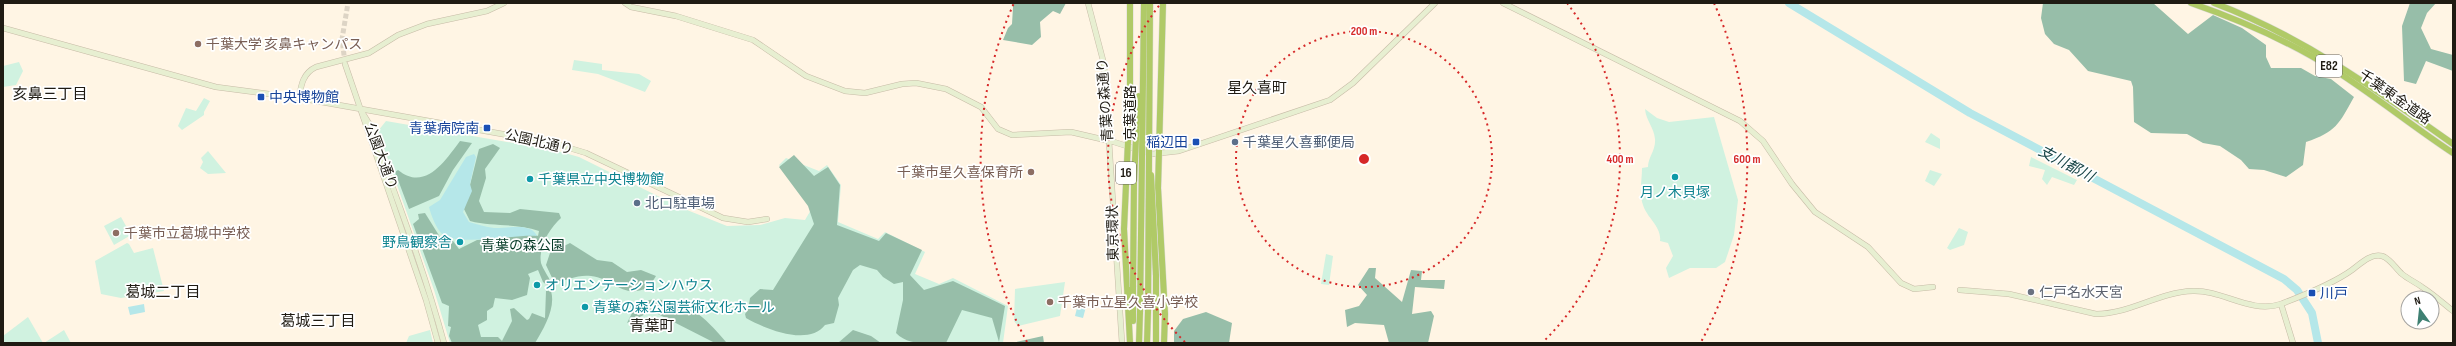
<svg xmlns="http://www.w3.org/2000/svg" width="2456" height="346" font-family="'Sofia Sans Condensed','Noto Sans JP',sans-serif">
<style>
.green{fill:#d0f2e0}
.forest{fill:#97bea9}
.water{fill:#b5e7e9}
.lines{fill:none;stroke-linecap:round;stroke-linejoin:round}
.river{stroke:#b5e7e9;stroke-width:8}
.secondary-tunnel{stroke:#ddd4c5;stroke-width:5;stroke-dasharray:5 2.5;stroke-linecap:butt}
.secondary-casing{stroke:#c7bba7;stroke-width:6}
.highway-casing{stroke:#dbdbd9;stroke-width:7}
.secondary{stroke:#e7efd1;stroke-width:5}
.highway{stroke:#b0ca67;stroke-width:6}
.highway-bridge-casing{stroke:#dbdbd9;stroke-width:7;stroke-linecap:butt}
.highway-bridge{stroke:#b0ca67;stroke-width:6}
.ring{fill:none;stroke:#d62828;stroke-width:2;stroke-dasharray:2 4}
.education-dot{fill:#8d6e63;stroke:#fff;stroke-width:1.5}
.transit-dot{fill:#1a4fb4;stroke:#fff;stroke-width:1.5}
.service-dot{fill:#5c6f8a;stroke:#fff;stroke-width:1.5}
.culture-dot{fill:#0f9aa8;stroke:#fff;stroke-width:1.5}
.worship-dot{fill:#6b7280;stroke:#fff;stroke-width:1.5}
.labels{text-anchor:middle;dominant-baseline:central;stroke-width:3.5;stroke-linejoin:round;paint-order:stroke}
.shield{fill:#fff;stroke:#625f5a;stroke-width:1}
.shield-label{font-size:13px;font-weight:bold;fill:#1f1b13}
.education-label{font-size:14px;fill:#785e54;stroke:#fff;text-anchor:start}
.transit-label{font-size:14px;fill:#164399;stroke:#fff;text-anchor:start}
.street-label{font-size:14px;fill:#1f1b13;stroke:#fff}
.service-label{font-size:14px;fill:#4e5e75;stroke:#fff;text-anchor:start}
.culture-label{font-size:14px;fill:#0d838f;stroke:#fff;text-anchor:start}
.park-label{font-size:14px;fill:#063b27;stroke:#fff}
.worship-label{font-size:14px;fill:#5b616d;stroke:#fff;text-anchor:start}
.neighbourhood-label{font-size:15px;fill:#1f1b13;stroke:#fff}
.water-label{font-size:15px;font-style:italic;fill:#194648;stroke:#fff}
.centre{fill:#d62828;stroke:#fff;stroke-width:2}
.ring-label{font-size:12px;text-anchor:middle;font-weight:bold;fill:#d62828;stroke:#fff;stroke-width:3.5;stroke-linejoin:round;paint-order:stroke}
</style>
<rect width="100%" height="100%" fill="#fff5e4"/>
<g class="green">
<polygon points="574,60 602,64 602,70 639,74 651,81 645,92 598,74 572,70"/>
<polygon points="19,62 23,71 16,85 3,87 3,66"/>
<polygon points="204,98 210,101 204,112 204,115 182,130 178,126 186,108 196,111"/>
<path d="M1645,109l12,9 12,4 45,-5 24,83 -4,35 -9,27 -9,6h-26l-21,10 -3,-10 7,-12 -5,-13 -8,-2c2,-14 -13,-23 -17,-36 -4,-11 -1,-26 -1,-37l6,-1c0,-10 8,-17 7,-28 -1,-12 -9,-18 -10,-30z"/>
<polygon points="386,121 554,150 579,157 682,208 727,226 760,225 785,218 805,220 812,208 779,165 786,158 819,171 827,165 841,185 838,222 878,239 885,232 925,252 915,274 939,284 953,278 1008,306 1003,343 450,343 434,290 378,131"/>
<polygon points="1931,133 1940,139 1940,149 1925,142"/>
<polygon points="208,151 226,173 208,174 200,168 203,162 201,158"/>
<polygon points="2031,157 2077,180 2074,185 2052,177 2047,185 2042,179 2045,170 2029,166"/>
<polygon points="1930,170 1942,174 1934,186 1925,181"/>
<polygon points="121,217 131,235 114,245 104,226"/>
<polygon points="1959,228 1968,232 1964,245 1950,250 1947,248"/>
<polygon points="127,243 129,244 134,253 153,248 164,291 121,298 101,294 95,261"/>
<polygon points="1326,254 1333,256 1329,285 1321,284"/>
<polygon points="1065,282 1060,316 1018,326 1014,321 1015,289"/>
<polygon points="28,317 43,343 3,343 3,336"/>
<polygon points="64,330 71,343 44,343"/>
<polygon points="430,330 433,343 406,343 409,336"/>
</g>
<g class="forest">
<polygon points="1011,3 1066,3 1060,14 1053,11 1040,22 1041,37 1032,45 1003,40 1008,28 1012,24 1013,7"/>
<path d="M2043,3h110l35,31 25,-19 29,13 24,17v12l5,11h30l14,8 16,3 23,18c-15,27 -18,35 -48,45l-3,23 -17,12 -22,-7 -15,-1 -8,-9 -21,-14 -17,-3 -16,-9 -36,-1 -17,-11 -1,-35 -2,-6 -43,-10 -19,-21 -15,-6 -9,-10 -4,-16z"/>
<polygon points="2410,3 2436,3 2427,13 2421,28 2431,49 2453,55 2453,71 2426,61 2416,84 2404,81 2402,26"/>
<path d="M460,141l12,2 -19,27 -14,26 -30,13 -14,-37 3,-2c27,22 47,-9 62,-29z"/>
<path d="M493,144l7,4 -15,21 1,9 -7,23 5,11 26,1 10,-4 39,4 2,5c-11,10 -23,29 -20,45 2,6 7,13 10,19l-3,4 -5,-4 -5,-12 -10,4 2,4 -3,17 -15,5 -17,-2 -2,9 -6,4v9l-9,5 3,12h17l4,4 10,-20 -2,-12 4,-1 13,12 2,-1 3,-6 13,5 1,-27h5c5,17 -7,37 -16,52h-83l-3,-7 2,-9 -3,-1 1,-20 -7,-3 -29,-79 6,-5 -1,-5 7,-1 15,24 13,4 6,8 18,-9 56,-6 5,2 1,-5c-22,-8 -46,-4 -69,-10l-6,-12 15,-60z"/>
<path d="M794,155l20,21 14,-9 12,18 -3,40 42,16 7,-8 36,17 -12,25 14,15 29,-9 52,25 -6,36 -7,-24 -30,-8 -16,33c-17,0 -38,3 -50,-10l7,-33v-18l-9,2 -11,-7 -6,-7 -17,-5 -7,5 -15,28 1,7 -5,18 -9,2c-16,21 -58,5 -79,-7l-1,-4 3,-4 2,-12 10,-9 13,1 41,-66 -6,-18 -29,-39z"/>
<path d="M570,243l27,17 15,2 15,10 14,-2 15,6 -7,11c-26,13 -34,-8 -58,-11 -13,-2 -24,5 -37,6l-8,-17 4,-12z"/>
<polygon points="1369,268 1376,268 1375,278 1402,302 1411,270 1422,271 1421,280 1445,280 1444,289 1415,287 1412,314 1431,311 1434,316 1428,343 1389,343 1384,325 1355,323 1347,327 1345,310 1359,306 1367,295 1358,285"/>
<path d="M654,299c36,4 49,16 72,43l-11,1 -63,-32 -25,12 10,-20z"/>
<polygon points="1206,312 1232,323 1229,343 1174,343 1174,331 1183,319"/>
<polygon points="853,330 871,336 881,343 838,343"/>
<polygon points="1043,336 1044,343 1012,343"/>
</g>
<g class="water">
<path d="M474,154l2,3 -6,27 2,7 -9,21 6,10c8,2 17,5 25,6 12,1 37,-6 43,8 -22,-2 -79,11 -95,-2 -6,-6 -11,-19 -13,-27l11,-7 26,-43z"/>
<polygon points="1079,300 1087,303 1083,318 1075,316"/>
<polygon points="144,304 145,312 130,315 128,307"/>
</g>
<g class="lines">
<polyline class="river" points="1789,3 1970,113 2284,279 2297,290 2312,313 2318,343"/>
<polyline class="secondary-tunnel" points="345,63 342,39 348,3"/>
<g class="secondary-casing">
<g id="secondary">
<polyline points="625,3 631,7 676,16 753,40 806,76 845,91 865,93 902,84 916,83 946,89 981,107 998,129 1012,135 1071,132 1114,142 1152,154 1179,151 1330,100 1353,83 1435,3"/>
<polyline points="1088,3 1104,64 1122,343"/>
<polyline points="1503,3 1740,121 1763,141 1792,184 1815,212 1868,247 1901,283 1914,289 1933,287"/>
<polyline points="3,28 216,87 299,98 553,143 586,153 723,218 748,222 767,219"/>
<polyline points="345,64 426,300 438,343"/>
<path d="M299,98c2,-13 4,-25 17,-31l53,-14 29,-18 29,-11 60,-13 17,-8"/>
<path d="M362,112l8,13c26,72 54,144 74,218"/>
<path d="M1960,290l49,4 87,20c34,0 63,-22 97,-23 30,-1 57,23 88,13 21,-8 53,-21 71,-34 8,-6 19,-17 30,-14 8,2 14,13 20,18 6,5 13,8 20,13 11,7 21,16 31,24"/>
<polyline points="2281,304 2293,343"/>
</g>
</g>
<g class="highway-casing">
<g id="highway">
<polyline points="1163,3 1158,188 1165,314 1164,343"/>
<path d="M2191,3c49,17 98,38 142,66 41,26 79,57 120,84"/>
<path d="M2214,3c88,33 163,87 239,141"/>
<polyline points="1133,321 1133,287"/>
<polyline points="1130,343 1124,229 1130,97 1130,3"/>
<polyline points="1139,343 1140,312"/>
<polyline points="1147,343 1148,311"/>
<polyline points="1156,343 1156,275"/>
</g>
</g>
<use href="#secondary" class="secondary"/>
<use href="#highway" class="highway"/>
<g class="highway-bridge-casing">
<g id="highway-bridge">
<polyline points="1151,175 1156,275"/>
<polyline points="1133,287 1134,182 1138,96"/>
<polyline points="1148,311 1150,3"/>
<polyline points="1140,312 1144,3"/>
</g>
</g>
<use href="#highway-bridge" class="highway-bridge"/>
</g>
<g class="ring">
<circle cx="1364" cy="159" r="128"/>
<path d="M1185 342A256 256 0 0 1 1161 3M1567 3A256 256 0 0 1 1543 342"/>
<path d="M1027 342A383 383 0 0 1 1014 3M1714 3A383 383 0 0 1 1701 342"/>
</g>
<g class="education-dot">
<circle cx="198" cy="44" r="4"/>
<circle cx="1031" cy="172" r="4"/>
<circle cx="116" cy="233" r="4"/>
<circle cx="1050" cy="302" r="4"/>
</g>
<g class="transit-dot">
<rect x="257" y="93" width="8" height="8" rx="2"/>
<rect x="483" y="124" width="8" height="8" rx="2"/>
<rect x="1192" y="138" width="8" height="8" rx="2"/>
<rect x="2308" y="289" width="8" height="8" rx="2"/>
</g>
<g class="service-dot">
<circle cx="1235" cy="142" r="4"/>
<circle cx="637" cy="203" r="4"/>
</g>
<g class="culture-dot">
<circle cx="1675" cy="177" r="4"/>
<circle cx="530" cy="179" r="4"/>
<circle cx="460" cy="242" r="4"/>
<circle cx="537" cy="285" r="4"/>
<circle cx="585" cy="307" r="4"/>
</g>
<circle class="worship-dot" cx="2031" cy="292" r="4"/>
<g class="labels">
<g class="shield">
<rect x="2316" y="55" width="26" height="22" rx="3"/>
<rect x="1116" y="162" width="20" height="22" rx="3"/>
</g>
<g class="shield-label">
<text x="2329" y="66">E82</text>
<text x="1126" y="173">16</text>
</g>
<g class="education-label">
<text x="206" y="44">千葉大学 亥鼻キャンパス</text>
<text x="1023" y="172" text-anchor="end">千葉市星久喜保育所</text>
<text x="124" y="233">千葉市立葛城中学校</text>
<text x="1058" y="302">千葉市立星久喜小学校</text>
</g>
<g class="transit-label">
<text x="269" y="97">中央博物館</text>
<text x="479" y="128" text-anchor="end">青葉病院南</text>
<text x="1188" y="142" text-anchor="end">稲辺田</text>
<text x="2320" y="293">川戸</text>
</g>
<g class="street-label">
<text transform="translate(2395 97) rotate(35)">千葉東金道路</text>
<text transform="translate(1105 100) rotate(-94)">青葉の森通り</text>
<text transform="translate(1130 113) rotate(-90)">京葉道路</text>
<text transform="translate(539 142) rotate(13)">公園北通り</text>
<text transform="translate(381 156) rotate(70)">公園大通り</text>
<text transform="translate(1113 233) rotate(-91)">東京環状</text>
</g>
<g class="service-label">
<text x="1243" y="142">千葉星久喜郵便局</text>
<text x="645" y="203">北口駐車場</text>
</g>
<g class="culture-label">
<text x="538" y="179">千葉県立中央博物館</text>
<text x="1675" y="192" text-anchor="middle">月ノ木貝塚</text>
<text x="452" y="242" text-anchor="end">野鳥観察舎</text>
<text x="545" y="285">オリエンテーションハウス</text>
<text x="593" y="307">青葉の森公園芸術文化ホール</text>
</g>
<g class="park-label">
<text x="523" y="245">青葉の森公園</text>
</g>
<g class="worship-label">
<text x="2039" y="292">仁戸名水天宮</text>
</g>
<g class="neighbourhood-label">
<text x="1257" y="88">星久喜町</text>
<text x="50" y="94">亥鼻三丁目</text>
<text x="163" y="292">葛城二丁目</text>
<text x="318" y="321">葛城三丁目</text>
<text x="652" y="326">青葉町</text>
</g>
<g class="water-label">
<text transform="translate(2066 164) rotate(28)">支川都川</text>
</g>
</g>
<circle cx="1364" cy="159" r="6" class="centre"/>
<g class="ring-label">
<text x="1364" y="35">200 m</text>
<text x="1620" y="163">400 m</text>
<text x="1747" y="163">600 m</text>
</g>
<rect width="2456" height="346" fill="none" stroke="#1f1b13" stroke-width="8"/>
<g transform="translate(2420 310) rotate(345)"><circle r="19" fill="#ffffff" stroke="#a5a4a1"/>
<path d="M0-3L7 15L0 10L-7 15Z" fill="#3e8072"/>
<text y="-6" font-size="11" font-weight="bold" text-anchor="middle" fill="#1f1b13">N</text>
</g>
</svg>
